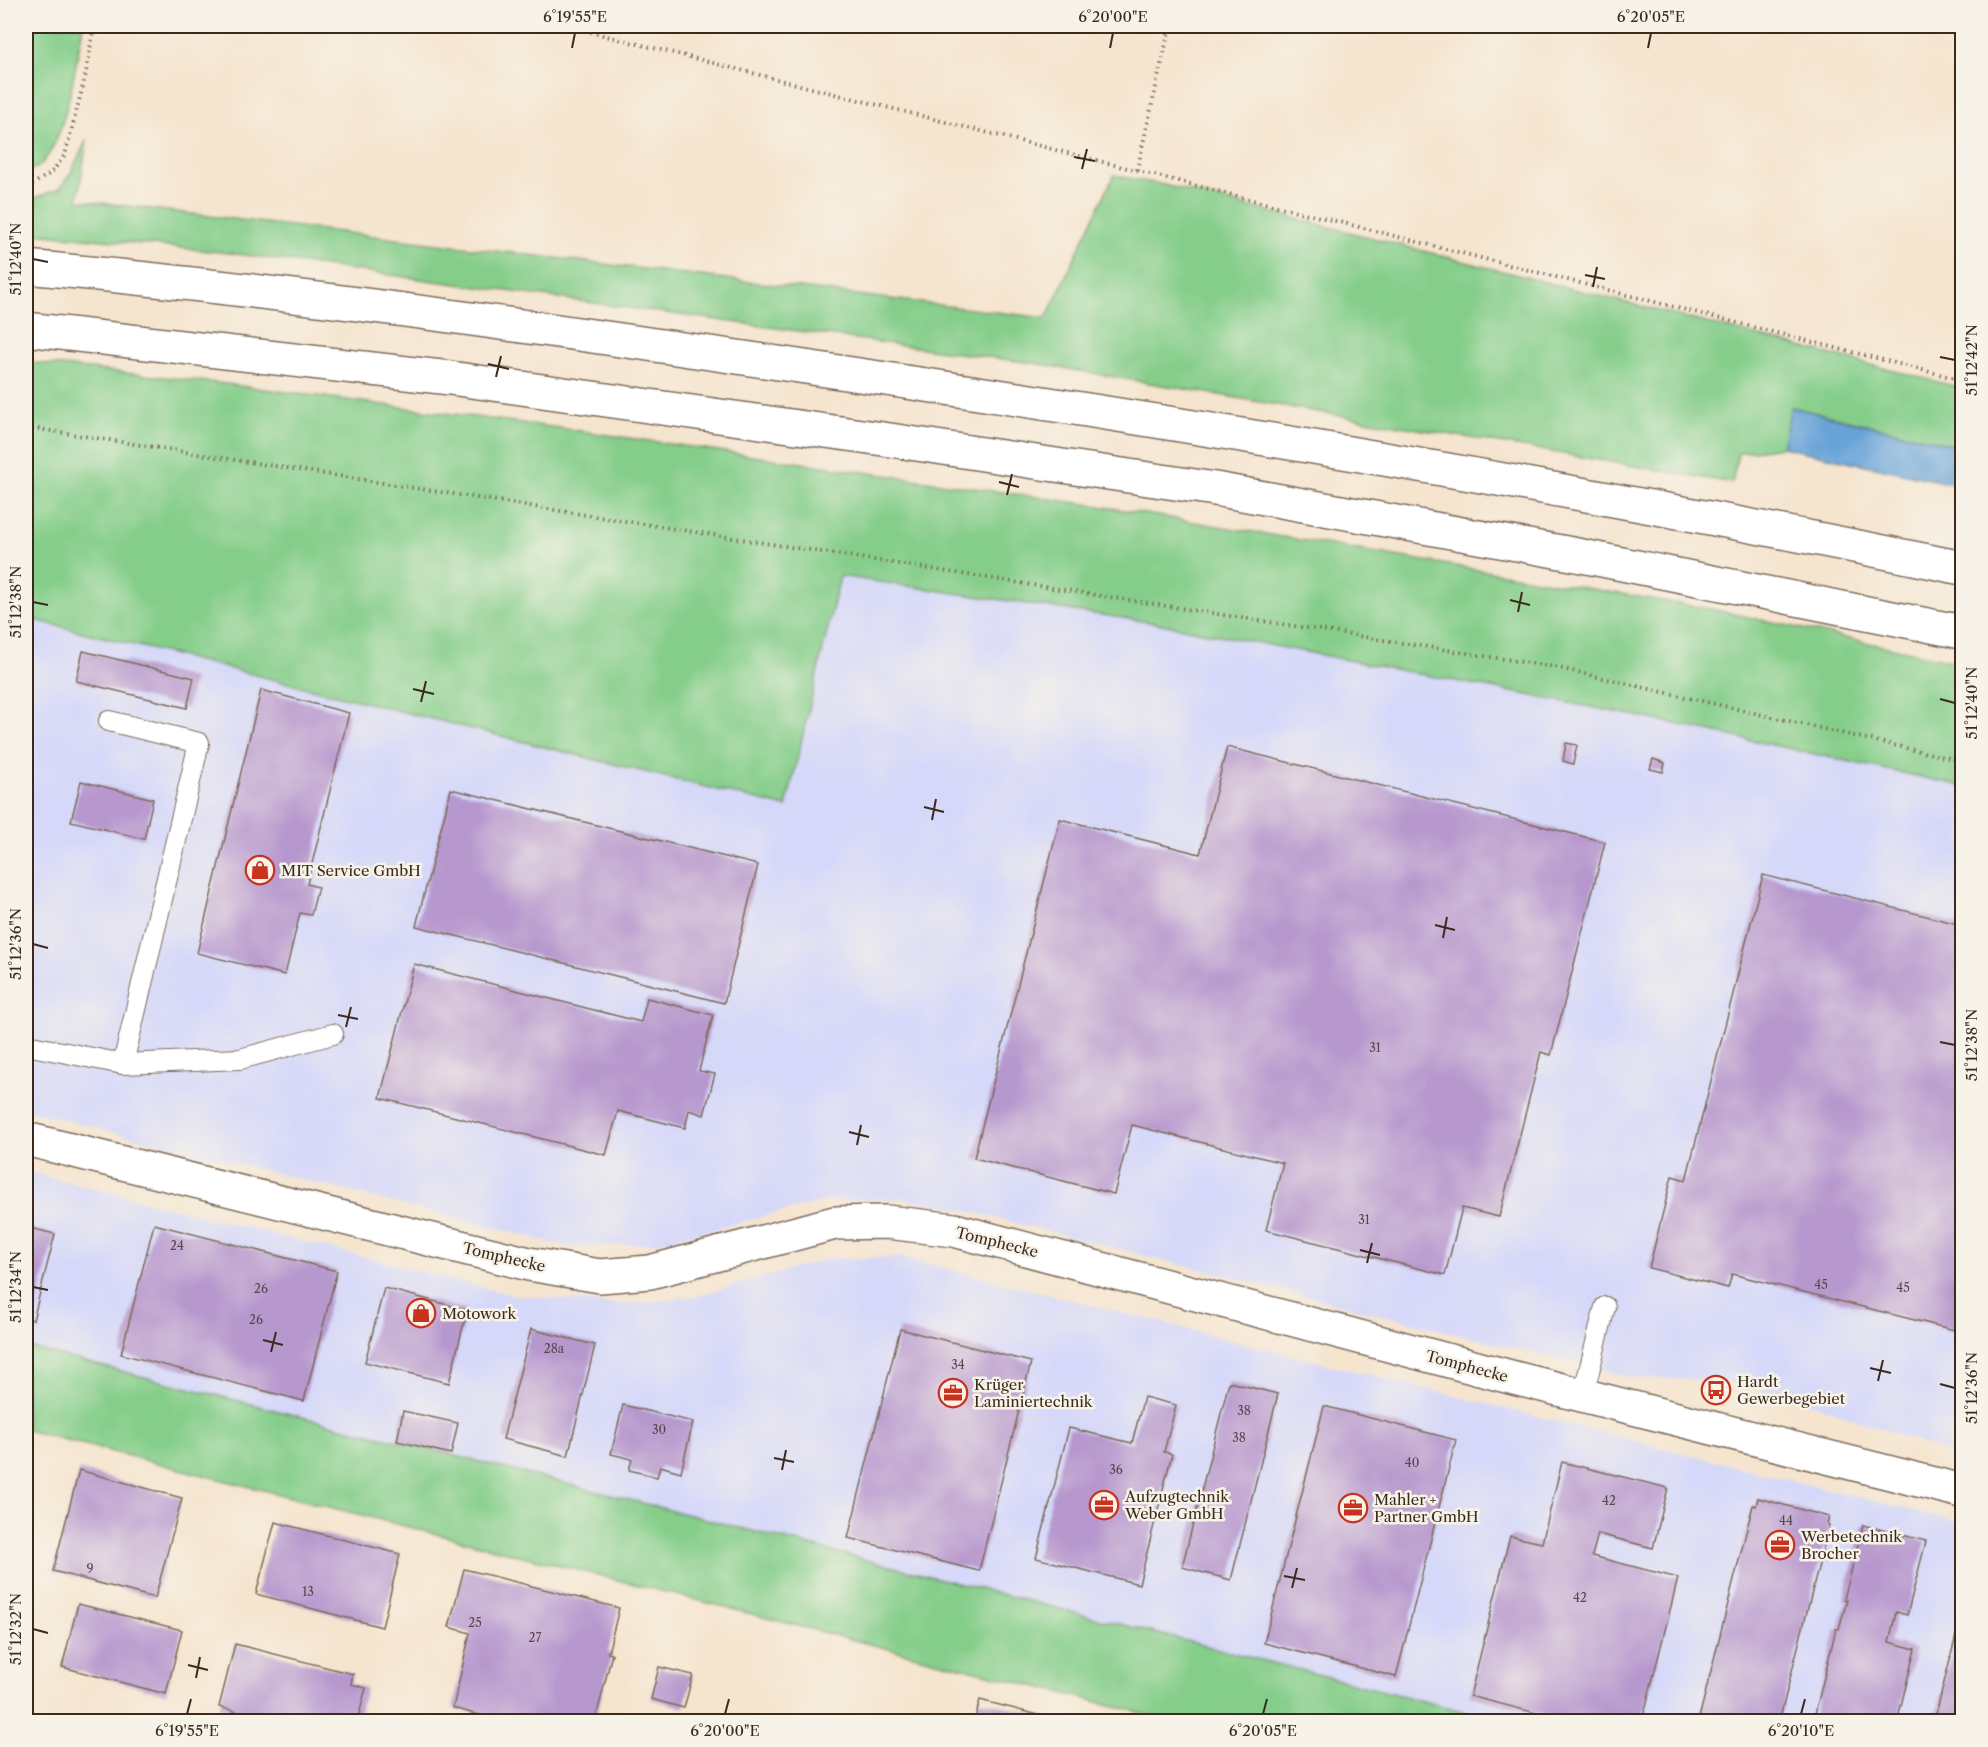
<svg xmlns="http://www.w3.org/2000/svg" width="1988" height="1747" font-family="'Libre Caslon Text',serif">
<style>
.built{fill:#d5d8f9}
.green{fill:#85ce8a;stroke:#607c54;stroke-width:1.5}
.water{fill:#67a3d8;stroke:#51667b;stroke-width:1.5}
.building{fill:#b798ce}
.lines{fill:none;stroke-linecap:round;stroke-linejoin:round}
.service-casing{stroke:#7c6b5c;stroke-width:22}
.minor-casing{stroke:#7c6b5c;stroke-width:36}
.motorway-casing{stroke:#7c6b5c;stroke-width:36}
.path{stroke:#7c6b5c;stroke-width:4;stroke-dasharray:1.5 4.5;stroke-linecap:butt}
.service{stroke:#fff;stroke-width:20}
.minor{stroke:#fff;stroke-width:33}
.motorway{stroke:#fff;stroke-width:33}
.ticks{fill:none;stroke:#3b2a1e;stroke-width:2}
.labels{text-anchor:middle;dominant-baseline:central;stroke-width:5;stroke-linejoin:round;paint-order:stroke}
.number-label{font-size:12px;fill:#5a464a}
.poi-label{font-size:15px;fill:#3b2a1e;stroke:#f7f3e8;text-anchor:start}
.street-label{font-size:15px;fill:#3b2a1e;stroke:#f7f3e8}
.neatline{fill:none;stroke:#3b2a1e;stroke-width:2}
.ticks-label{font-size:15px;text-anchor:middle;fill:#3b2a1e}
</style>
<rect width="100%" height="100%" fill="#f7f3e8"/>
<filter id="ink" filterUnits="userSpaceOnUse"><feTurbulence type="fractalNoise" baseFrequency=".0167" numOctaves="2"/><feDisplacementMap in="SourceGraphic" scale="12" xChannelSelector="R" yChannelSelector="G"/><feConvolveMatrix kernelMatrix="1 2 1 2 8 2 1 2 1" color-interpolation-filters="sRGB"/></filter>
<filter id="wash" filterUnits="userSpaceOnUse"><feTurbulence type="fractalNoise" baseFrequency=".008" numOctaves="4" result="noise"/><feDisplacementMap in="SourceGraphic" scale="24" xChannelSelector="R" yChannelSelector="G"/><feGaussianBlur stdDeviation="1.35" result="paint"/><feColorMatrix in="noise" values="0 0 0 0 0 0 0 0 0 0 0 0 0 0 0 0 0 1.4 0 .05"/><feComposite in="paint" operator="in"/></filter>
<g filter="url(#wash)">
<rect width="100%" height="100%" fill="#f5e4ce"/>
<g class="built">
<polygon points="839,576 1156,623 1657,720 1962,786 1962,1458 1820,1406 1752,1388 1714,1380 1633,1378 964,1210 901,1198 825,1201 659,1243 570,1247 26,1110 26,618 785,807"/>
<polygon points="26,1171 512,1295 622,1305 696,1296 828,1259 900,1257 1962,1523 1962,1721 1502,1721 26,1347"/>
</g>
<g class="green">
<path d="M26,26h57c-7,35 -17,118 -45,141 -4,2 -9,4 -12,7z"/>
<polygon points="87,139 78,200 1046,318 1114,175 1164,185 1962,388 1962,447 1792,407 1782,447 1738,453 1732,483 1039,364 229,253 26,232 26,201 59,189 70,174"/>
<polygon points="26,362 218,383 560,428 1099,506 1716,610 1962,663 1962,786 1657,720 1156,623 840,576 786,807 26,618"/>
<polygon points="26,1347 1502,1721 1173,1721 26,1430"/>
</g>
<polygon class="water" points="1791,407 1962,447 1962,486 1782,447"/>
<g id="blocks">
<g class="building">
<polygon points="83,651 194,678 187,708 76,681"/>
<polygon points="261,690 349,713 307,884 318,887 311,915 300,913 285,975 197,953"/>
<polygon points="1566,743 1577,745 1573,764 1563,761"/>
<polygon points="1227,747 1605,842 1551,1055 1541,1052 1499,1217 1462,1208 1445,1275 1266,1230 1283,1163 1132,1125 1114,1194 974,1158 1060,819 1200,854"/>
<polygon points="1653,759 1665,763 1663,772 1650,769"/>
<polygon points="81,781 153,799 144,839 71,821"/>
<polygon points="451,789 758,865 724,1003 416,926"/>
<polygon points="1763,875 1962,925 1962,1332 1732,1274 1728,1288 1649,1268 1672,1176 1686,1180"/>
<polygon points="414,964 641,1022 647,998 713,1015 699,1071 715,1074 704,1115 689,1110 685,1128 618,1111 606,1155 380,1098"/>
<polygon points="154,1224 337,1271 304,1401 121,1354"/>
<polygon points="26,1227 55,1234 33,1320 26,1318"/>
<polygon points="384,1288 467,1310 449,1383 365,1362"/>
<polygon points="531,1329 595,1345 568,1456 503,1439"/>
<polygon points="900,1329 1031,1362 979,1571 848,1538"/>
<polygon points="1229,1382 1278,1394 1231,1580 1182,1567"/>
<polygon points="1144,1397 1176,1405 1164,1452 1172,1454 1139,1584 1036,1558 1069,1428 1132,1443"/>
<polygon points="623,1405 693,1422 681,1472 660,1466 657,1477 629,1470 632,1459 611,1454"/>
<polygon points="1324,1406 1456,1440 1396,1677 1264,1643"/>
<polygon points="403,1411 458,1423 451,1454 397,1441"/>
<polygon points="1562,1462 1668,1488 1653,1548 1598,1534 1592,1556 1678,1578 1642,1722 1571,1722 1470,1696 1510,1536 1542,1543"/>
<polygon points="79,1470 182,1498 155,1598 53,1571"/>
<polygon points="1758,1498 1829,1517 1827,1524 1829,1525 1779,1722 1698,1722 1753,1505 1756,1506"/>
<polygon points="275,1522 400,1554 382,1627 256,1594"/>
<polygon points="1863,1525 1926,1541 1907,1615 1896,1612 1889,1642 1915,1649 1897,1722 1813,1722 1836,1629 1839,1629 1847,1600 1844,1599"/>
<polygon points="464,1569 619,1608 608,1653 612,1654 595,1722 505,1722 453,1708 470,1633 449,1627"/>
<polygon points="78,1604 182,1630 166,1694 62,1667"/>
<polygon points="1962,1612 1962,1722 1934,1722 1947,1671"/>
<polygon points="235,1644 353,1674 351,1684 366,1688 357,1722 275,1722 219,1707"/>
<polygon points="659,1667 693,1675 684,1708 651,1699"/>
<polygon points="980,1700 1062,1721 1062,1722 974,1722"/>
</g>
</g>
</g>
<g filter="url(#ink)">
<use href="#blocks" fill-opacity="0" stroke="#7c6b5c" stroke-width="1.5"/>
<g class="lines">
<g class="service-casing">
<g id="service">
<polyline points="109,721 199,743 123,1064"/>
<polyline points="26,1045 123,1064 240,1059 333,1034"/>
<polyline points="1583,1395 1605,1307"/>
</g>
</g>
<g class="minor-casing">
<polyline id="minor" points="26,1139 529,1264 600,1276 650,1272 835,1223 887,1222 954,1230 1518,1379 1962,1491"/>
</g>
<g class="motorway-casing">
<g id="motorway">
<path d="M26,267c251,23 502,59 752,96 397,58 792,124 1184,205"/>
<polyline points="26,329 450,378 890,440 1215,489 1572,554 1962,632"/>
</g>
</g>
<g class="path">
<polyline points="567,26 1962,380"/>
<polyline points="1137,170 1170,26"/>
<polyline points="26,186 33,184 51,173 65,155 85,78 94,26"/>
<polyline points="26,427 1555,667 1962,761"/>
</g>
<use href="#service" class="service"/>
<use href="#minor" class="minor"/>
<use href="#motorway" class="motorway"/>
</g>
</g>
<path class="ticks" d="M572,48l3,-15M1110,48l3,-15M1648,48l3,-15M1074,157l21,4M1082,169l5,-20M33,259l15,3M1585,275l20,4M1593,287l4,-20M1940,357l15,3M488,364l21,5M496,377l5,-21M999,482l20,5M1007,495l5,-21M1510,600l20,5M33,602l15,3M1518,612l4,-20M413,689l21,5M1940,699l15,4M421,702l5,-21M924,807l20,5M932,820l4,-21M1435,925l20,5M1443,938l4,-21M33,944l15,4M338,1015l20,4M346,1027l5,-20M1940,1042l15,3M849,1132l20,5M857,1145l4,-20M1360,1250l20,5M1367,1263l5,-20M33,1287l15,3M263,1340l20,5M271,1352l5,-20M1870,1368l21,5M1878,1381l5,-21M1940,1384l15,4M774,1458l20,4M782,1470l4,-20M1284,1576l21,4M1292,1588l5,-20M33,1629l15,4M188,1665l20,5M196,1678l4,-21M187,1714l4,-15M725,1714l4,-15M1263,1714l4,-15M1801,1714l4,-15"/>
<defs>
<g id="shop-ring" transform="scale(1.5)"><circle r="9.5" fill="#f7f3e8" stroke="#c8321e" stroke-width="1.5"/><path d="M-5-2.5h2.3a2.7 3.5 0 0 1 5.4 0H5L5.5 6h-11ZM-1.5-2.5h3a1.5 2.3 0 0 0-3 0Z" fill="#c8321e"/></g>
<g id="bus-ring" transform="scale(1.5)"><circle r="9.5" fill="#f7f3e8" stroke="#c8321e" stroke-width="1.5"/><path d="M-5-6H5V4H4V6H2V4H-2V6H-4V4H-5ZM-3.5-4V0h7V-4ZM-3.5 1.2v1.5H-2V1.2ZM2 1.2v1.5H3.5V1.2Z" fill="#c8321e"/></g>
<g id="office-ring" transform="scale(1.5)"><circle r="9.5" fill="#f7f3e8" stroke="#c8321e" stroke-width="1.5"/><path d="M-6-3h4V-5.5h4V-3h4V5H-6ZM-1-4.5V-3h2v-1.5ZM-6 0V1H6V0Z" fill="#c8321e"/></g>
</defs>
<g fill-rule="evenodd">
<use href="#shop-ring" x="260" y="870"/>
<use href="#shop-ring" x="421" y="1313"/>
<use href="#bus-ring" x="1716" y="1390"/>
<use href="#office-ring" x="953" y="1393"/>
<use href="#office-ring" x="1104" y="1505"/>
<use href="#office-ring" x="1353" y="1508"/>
<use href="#office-ring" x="1780" y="1545"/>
</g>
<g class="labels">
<g class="number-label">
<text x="1375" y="1047">31</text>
<text x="1364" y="1219">31</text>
<text x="177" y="1245">24</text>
<text x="1821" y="1284">45</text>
<text x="1903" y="1287">45</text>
<text x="261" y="1288">26</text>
<text x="256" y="1319">26</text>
<text x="554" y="1348">28a</text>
<text x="958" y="1364">34</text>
<text x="1244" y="1410">38</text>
<text x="659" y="1429">30</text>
<text x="1239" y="1437">38</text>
<text x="1412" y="1462">40</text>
<text x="1116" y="1469">36</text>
<text x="1609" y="1500">42</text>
<text x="1786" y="1520">44</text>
<text x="90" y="1568">9</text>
<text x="308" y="1591">13</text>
<text x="1580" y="1597">42</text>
<text x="475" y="1622">25</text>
<text x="535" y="1637">27</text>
</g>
<g class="poi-label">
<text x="281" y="870">MIT Service GmbH</text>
<text x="442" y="1313">Motowork</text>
<text x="1737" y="1381">Hardt<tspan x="1737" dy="17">Gewerbegebiet</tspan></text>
<text x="974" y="1384">Krüger<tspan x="974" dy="17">Laminiertechnik</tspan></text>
<text x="1125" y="1496">Aufzugtechnik<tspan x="1125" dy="17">Weber GmbH</tspan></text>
<text x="1374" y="1499">Mahler +<tspan x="1374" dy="17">Partner GmbH</tspan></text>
<text x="1801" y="1536">Werbetechnik<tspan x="1801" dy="17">Brocher</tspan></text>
</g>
<g class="street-label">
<text transform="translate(997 1242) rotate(14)">Tomphecke</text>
<text transform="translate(504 1257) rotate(13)">Tomphecke</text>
<text transform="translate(1467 1366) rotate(15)">Tomphecke</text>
</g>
</g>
<rect width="1988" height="1747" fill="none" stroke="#f7f3e8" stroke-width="66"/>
<rect x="33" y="33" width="1922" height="1681" class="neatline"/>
<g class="ticks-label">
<text x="575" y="22">6°19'55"E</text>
<text x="1113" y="22">6°20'00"E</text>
<text x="1651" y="22">6°20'05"E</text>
<text transform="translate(16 259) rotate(-90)" y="5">51°12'40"N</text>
<text transform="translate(1972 360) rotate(-90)" y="5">51°12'42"N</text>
<text transform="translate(16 602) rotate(-90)" y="5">51°12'38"N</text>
<text transform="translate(1972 703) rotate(-90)" y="5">51°12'40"N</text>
<text transform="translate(16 944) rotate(-90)" y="5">51°12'36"N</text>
<text transform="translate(1972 1045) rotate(-90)" y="5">51°12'38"N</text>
<text transform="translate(16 1287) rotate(-90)" y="5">51°12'34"N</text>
<text transform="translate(1972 1388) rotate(-90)" y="5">51°12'36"N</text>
<text transform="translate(16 1629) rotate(-90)" y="5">51°12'32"N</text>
<text x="187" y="1736">6°19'55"E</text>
<text x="725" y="1736">6°20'00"E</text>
<text x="1263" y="1736">6°20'05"E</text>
<text x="1801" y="1736">6°20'10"E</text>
</g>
</svg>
